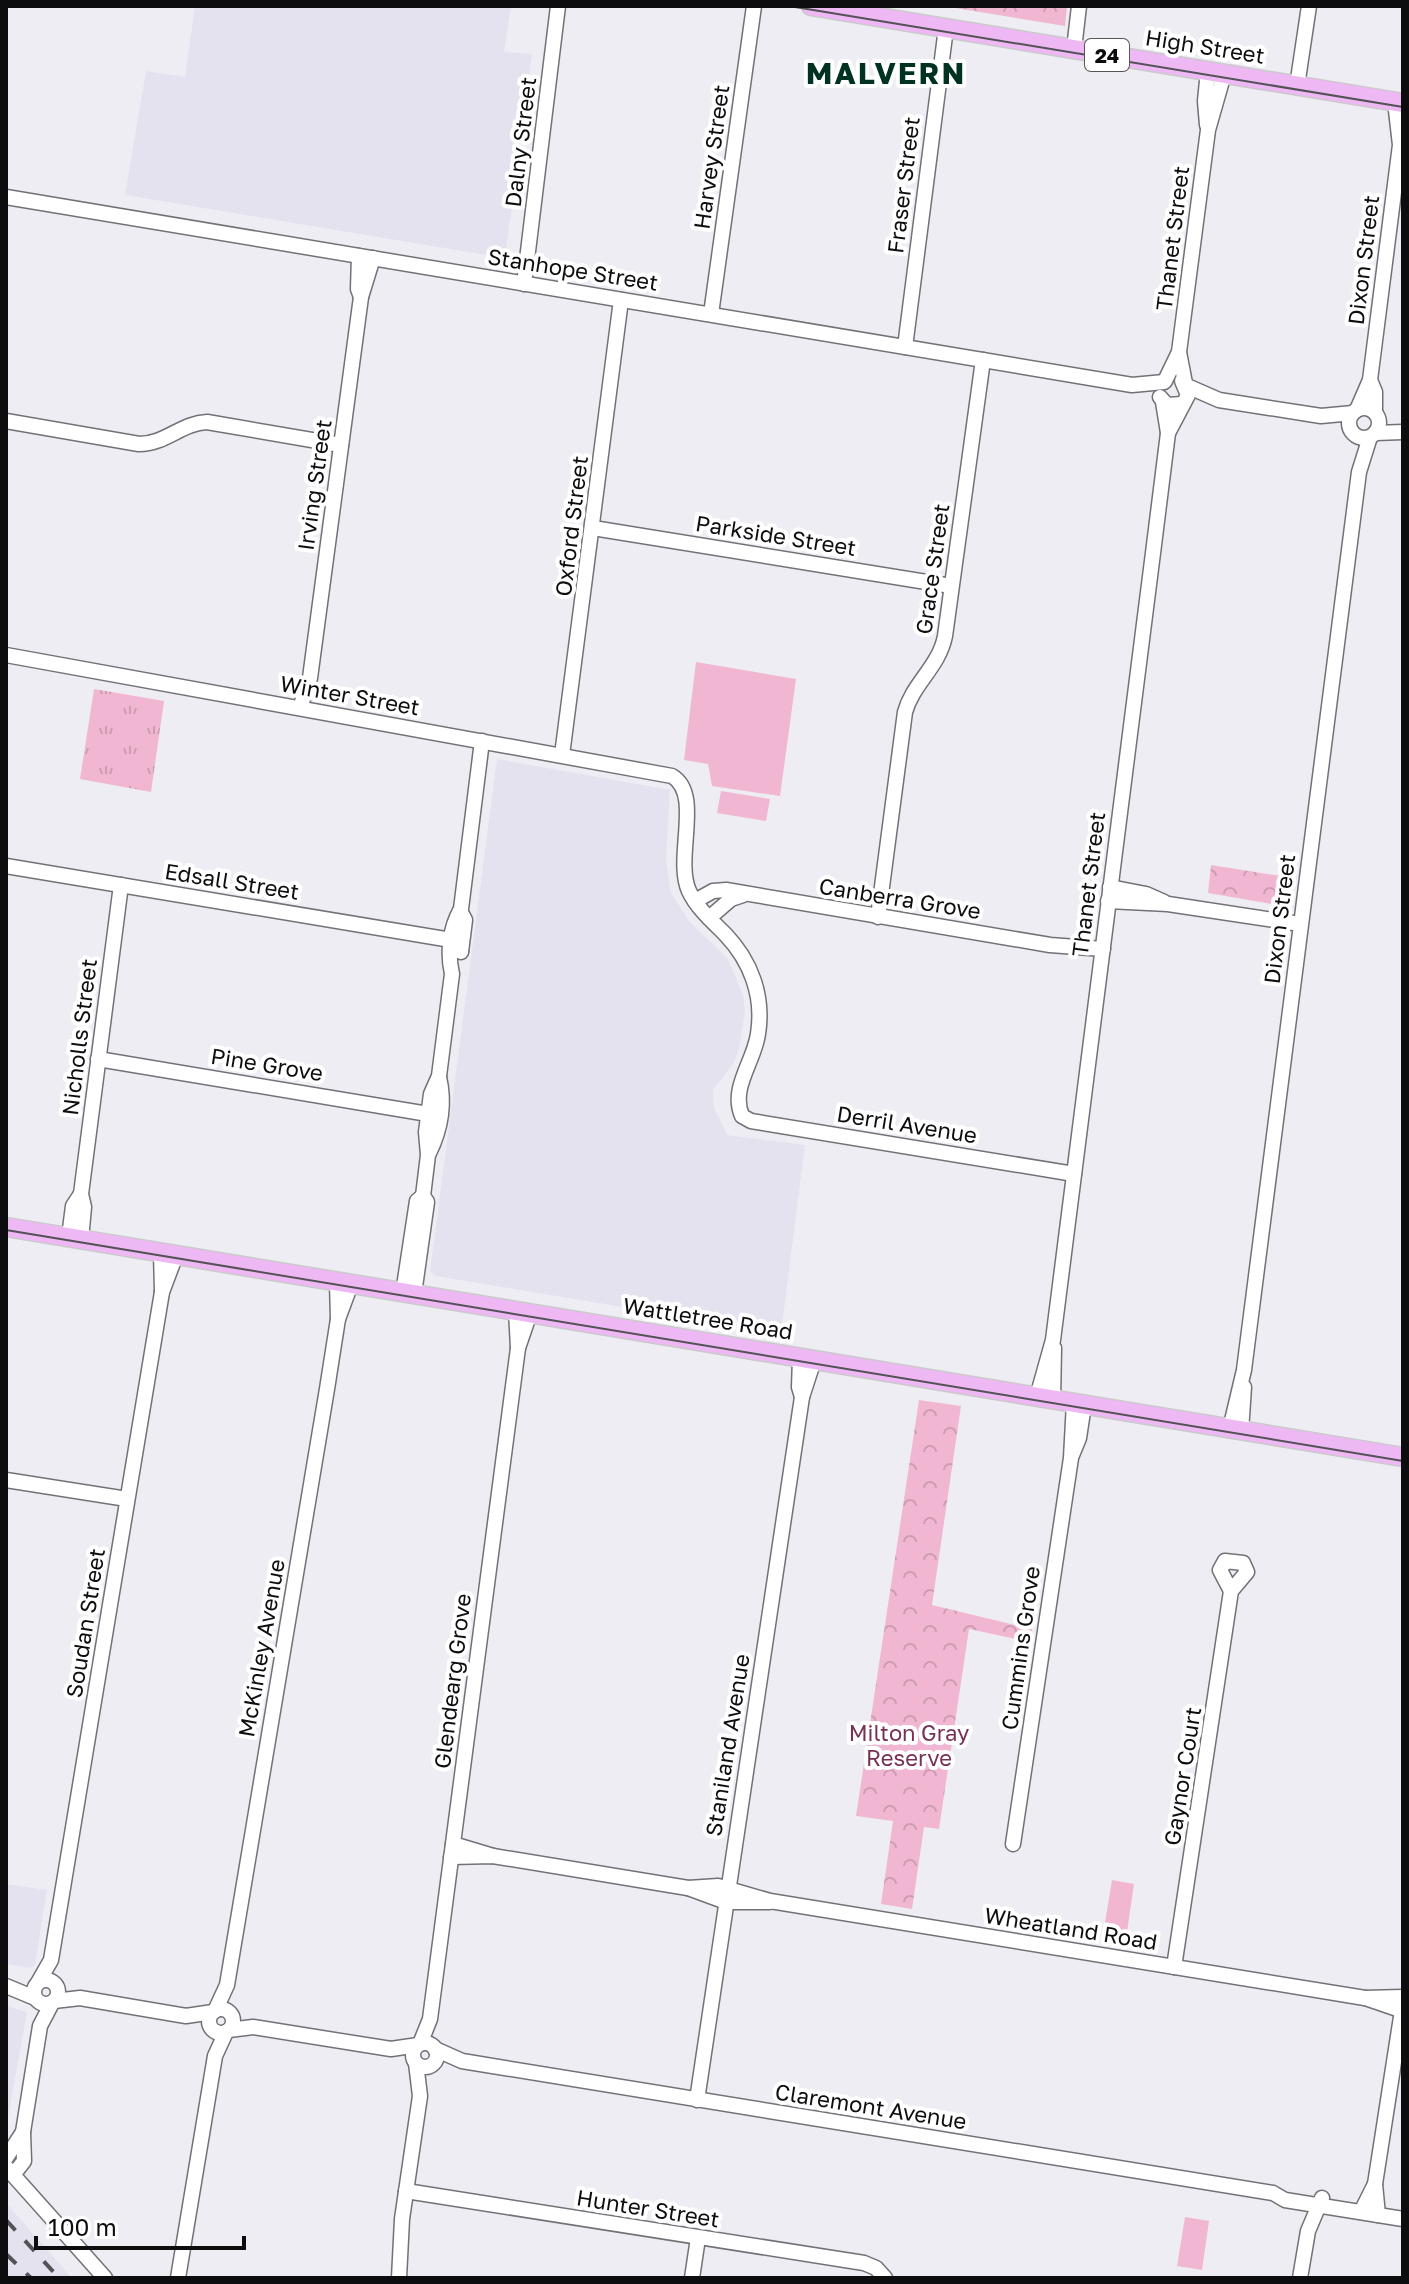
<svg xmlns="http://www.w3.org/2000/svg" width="1409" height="2284" font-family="'Golos Text',sans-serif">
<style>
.built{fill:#e5e2f0}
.grass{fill:url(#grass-tufts)}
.park{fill:url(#park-crowns)}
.pitch{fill:#f1b7d2}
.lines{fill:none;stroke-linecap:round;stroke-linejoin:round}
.minor-casing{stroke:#727177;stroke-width:17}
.major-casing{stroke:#cacaca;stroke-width:21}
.minor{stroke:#fff;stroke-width:14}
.major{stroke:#eeb8f4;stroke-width:18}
.tram{stroke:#535256;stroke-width:2}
.rail{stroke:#535256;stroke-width:4;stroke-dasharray:14 14;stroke-linecap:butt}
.labels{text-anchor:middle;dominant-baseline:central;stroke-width:8;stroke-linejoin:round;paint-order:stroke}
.shield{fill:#fff;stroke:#565657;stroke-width:2}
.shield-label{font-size:20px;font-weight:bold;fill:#0d0d0f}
.street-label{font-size:22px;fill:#0d0d0f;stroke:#fff}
.park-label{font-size:22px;fill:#783057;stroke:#fff}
.district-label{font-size:30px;font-weight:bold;letter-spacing:2px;fill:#003222;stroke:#fff}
</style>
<defs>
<pattern id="grass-tufts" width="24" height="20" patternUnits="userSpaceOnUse" patternTransform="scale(2)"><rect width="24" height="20" fill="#f1b7d2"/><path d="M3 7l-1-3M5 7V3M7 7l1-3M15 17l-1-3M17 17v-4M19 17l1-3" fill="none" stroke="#cd9cb3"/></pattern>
<pattern id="park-crowns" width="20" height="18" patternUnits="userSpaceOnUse" patternTransform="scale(2)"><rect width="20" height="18" fill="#f1b7d2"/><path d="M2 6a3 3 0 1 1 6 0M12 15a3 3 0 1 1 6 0" fill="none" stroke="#cd9cb3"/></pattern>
</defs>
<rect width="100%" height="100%" fill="#eeedf4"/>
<g class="built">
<polygon points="195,6 511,6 504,52 532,54 505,258 125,195 146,71 185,77"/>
<polygon points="497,759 670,790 666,859 671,893 689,921 728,959 743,995 745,1011 739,1049 733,1064 713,1090 714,1107 727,1135 805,1145 781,1333 435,1276 430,1271"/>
<polygon points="6,1884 47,1890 35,1965 30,1968 6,1964"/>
<polygon points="6,2006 27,2012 6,2128"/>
<polygon points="6,2203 72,2278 6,2276"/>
</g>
<polygon class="grass" points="94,689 164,701 151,792 80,779"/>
<g class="park">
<polygon points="943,6 1067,6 1065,26"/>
<polygon points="1211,865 1287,877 1283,906 1208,893"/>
<polygon points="919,1400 961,1406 932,1605 1032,1629 1030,1642 969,1629 939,1829 924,1827 912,1909 881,1904 893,1821 856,1816"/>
</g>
<g class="pitch">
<polygon points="696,662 796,679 780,796 712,786 708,764 684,760"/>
<polygon points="721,791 770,799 766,821 717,813"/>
<polygon points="1112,1880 1134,1884 1127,1932 1104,1929"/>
<polygon points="1185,2217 1209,2221 1202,2270 1177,2266"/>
</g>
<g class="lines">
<g class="minor-casing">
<g id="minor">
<polyline points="1074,49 1079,6"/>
<polyline points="1297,86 1309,6"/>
<polyline points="1207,125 1205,101 1208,71"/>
<polyline points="6,197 1132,385 1164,382"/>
<polyline points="524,284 558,6"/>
<polyline points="361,297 373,258"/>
<polyline points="711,314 754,6"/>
<polyline points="905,347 946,28"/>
<polyline points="1370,380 1375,392 1375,412"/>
<polyline points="1165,381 1179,352"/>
<polyline points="1185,383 1179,352 1208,130 1224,74"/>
<polyline points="1187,386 1219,400 1321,416 1353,413"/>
<polyline points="1160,397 1167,405 1182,404"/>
<circle cx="1364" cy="423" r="15"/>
<polyline points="1357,410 1370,380 1400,145 1395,102"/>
<path d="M6,421l133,23c27,0 42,-21 68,-22l134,23"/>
<polyline points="1168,433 1188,395 1182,381"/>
<polyline points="1375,433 1403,432"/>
<polyline points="593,528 951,586"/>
<path d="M6,655l666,121c31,18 2,82 17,115 8,17 23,30 36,43 26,27 39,62 33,100 -4,28 -28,54 -16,82l9,5 323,53"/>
<polyline points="300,708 310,678 361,297 358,289 359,256"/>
<polyline points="562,755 621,300"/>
<polyline points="6,866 451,940 461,951"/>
<polyline points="1110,887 1146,894 1164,902"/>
<polyline points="695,901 713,891 726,890 1050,945 1103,949"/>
<polyline points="1108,901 1168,904 1300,924"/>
<polyline points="460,911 465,920 461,952"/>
<path d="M878,917l27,-205c8,-29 34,-45 40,-76l38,-276"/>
<polyline points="709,918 731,899 743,895"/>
<polyline points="98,1059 428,1114"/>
<path d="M429,1153c12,-24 16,-50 10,-76"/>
<polyline points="69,1237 73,1206 81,1194"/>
<polyline points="81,1239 84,1207 81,1194 121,885"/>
<polyline points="161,1252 162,1292"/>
<polyline points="403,1293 417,1201 423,1196"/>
<path d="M414,1294l13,-92 -4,-6 5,-41 -2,-23 5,-38 8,-18 13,-102c-5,-22 -2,-46 9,-65l21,-168"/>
<polyline points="516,1311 518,1348"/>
<polyline points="338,1319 351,1284"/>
<polyline points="800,1358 799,1387 802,1397"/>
<polyline points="1037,1397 1053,1340 1153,553 1168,433 1163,402"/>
<polyline points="1053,1400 1054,1348"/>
<polyline points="1230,1429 1244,1370 1359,472 1370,437"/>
<polyline points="1241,1431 1244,1387"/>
<polyline points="1072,1455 1079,1438 1084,1405"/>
<polyline points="6,1480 127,1499"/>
<polyline points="453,1844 493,1856"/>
<polyline points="1013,1844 1071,1458 1074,1403"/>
<polyline points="451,1857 493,1856 688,1888 718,1886 770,1901 1365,1998 1403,2011"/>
<polyline points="688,1888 726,1902 770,1902"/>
<polyline points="1174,1967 1231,1591 1220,1570 1225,1561 1243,1563 1247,1572 1231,1591"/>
<circle cx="46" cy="1992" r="12"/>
<polyline points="39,1981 51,1960 162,1292 176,1255"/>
<polyline points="6,1986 35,1998"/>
<polyline points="1365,1998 1403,1997"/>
<polyline points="54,2001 80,1998 186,2016 213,2012"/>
<circle cx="221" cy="2021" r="12"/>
<polyline points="215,2011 227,1985 327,1389 338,1319 337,1282"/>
<polyline points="229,2030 253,2027 391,2049 418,2045"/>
<circle cx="425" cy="2055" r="12"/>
<polyline points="420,2044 430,2019 518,1348 530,1313"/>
<polyline points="435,2049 462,2061 1273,2193 1285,2200 1403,2219"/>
<polyline points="697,2100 802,1397 814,1360"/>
<polyline points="6,2158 23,2132"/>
<polyline points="6,2167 105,2278"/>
<polyline points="13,2175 24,2161 23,2132 40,2026 52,2003"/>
<polyline points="406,2191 864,2263 876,2268 885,2278"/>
<polyline points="1361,2212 1375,2184"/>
<polyline points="1378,2215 1375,2184 1403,2004"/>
<polyline points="178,2278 215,2056 226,2032"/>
<polyline points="399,2278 402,2219 420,2096 416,2063"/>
<polyline points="692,2278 698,2238"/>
<polyline points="1300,2278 1308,2231 1322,2198"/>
</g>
</g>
<g class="major-casing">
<g id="major">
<polyline points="811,6 1403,103"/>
<polyline points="6,1227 1403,1457"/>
</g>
</g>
<use href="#minor" class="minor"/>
<use href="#major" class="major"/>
<g class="tram">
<polyline points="789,6 1403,107"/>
<polyline points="6,1230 1403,1461"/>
</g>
<g class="rail">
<polyline points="6,2220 59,2278"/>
<polyline points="6,2254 31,2278"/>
</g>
</g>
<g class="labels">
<rect class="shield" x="1085" y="39" width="44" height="32" rx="6"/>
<g class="shield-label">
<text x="1107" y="55">24</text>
</g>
<g class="street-label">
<text transform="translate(1205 46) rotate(9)">High Street</text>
<text transform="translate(520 142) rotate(-83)">Dalny Street</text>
<text transform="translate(711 157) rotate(-82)">Harvey Street</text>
<text transform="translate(903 185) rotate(-83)">Fraser Street</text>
<text transform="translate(1172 238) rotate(-83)">Thanet Street</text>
<text transform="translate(1363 260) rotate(-83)">Dixon Street</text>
<text transform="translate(573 269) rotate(9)">Stanhope Street</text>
<text transform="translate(314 485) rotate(-82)">Irving Street</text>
<text transform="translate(571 526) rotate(-83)">Oxford Street</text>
<text transform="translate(776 535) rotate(9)">Parkside Street</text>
<text transform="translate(932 569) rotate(-82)">Grace Street</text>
<text transform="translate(350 695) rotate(10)">Winter Street</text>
<text transform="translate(232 881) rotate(9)">Edsall Street</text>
<text transform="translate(1088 884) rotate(-83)">Thanet Street</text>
<text transform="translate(900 898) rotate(9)">Canberra Grove</text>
<text transform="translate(1279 919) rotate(-83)">Dixon Street</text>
<text transform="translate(79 1037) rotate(-83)">Nicholls Street</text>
<text transform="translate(267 1064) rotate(9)">Pine Grove</text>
<text transform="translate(907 1124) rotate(9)">Derril Avenue</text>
<text transform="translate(708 1318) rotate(9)">Wattletree Road</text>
<text transform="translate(85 1623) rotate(-81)">Soudan Street</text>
<text transform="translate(261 1648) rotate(-80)">McKinley Avenue</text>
<text transform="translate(1020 1648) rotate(-82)">Cummins Grove</text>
<text transform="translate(452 1681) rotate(-83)">Glendearg Grove</text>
<text transform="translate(727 1745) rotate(-81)">Staniland Avenue</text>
<text transform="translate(1182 1776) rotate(-81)">Gaynor Court</text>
<text transform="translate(1071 1928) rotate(9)">Wheatland Road</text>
<text transform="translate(871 2106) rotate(9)">Claremont Avenue</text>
<text transform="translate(648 2208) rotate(9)">Hunter Street</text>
</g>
<g class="park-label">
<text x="909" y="1732">Milton Gray<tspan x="909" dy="25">Reserve</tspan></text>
</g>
<g class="district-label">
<text x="886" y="73">MALVERN</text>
</g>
</g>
<rect width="1409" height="2284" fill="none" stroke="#0d0d0f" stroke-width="16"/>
<path d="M36 2236v12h208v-12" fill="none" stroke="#0d0d0f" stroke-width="4"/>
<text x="48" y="2236" font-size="24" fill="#0d0d0f" stroke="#ffffff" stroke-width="6" paint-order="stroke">100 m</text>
</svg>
